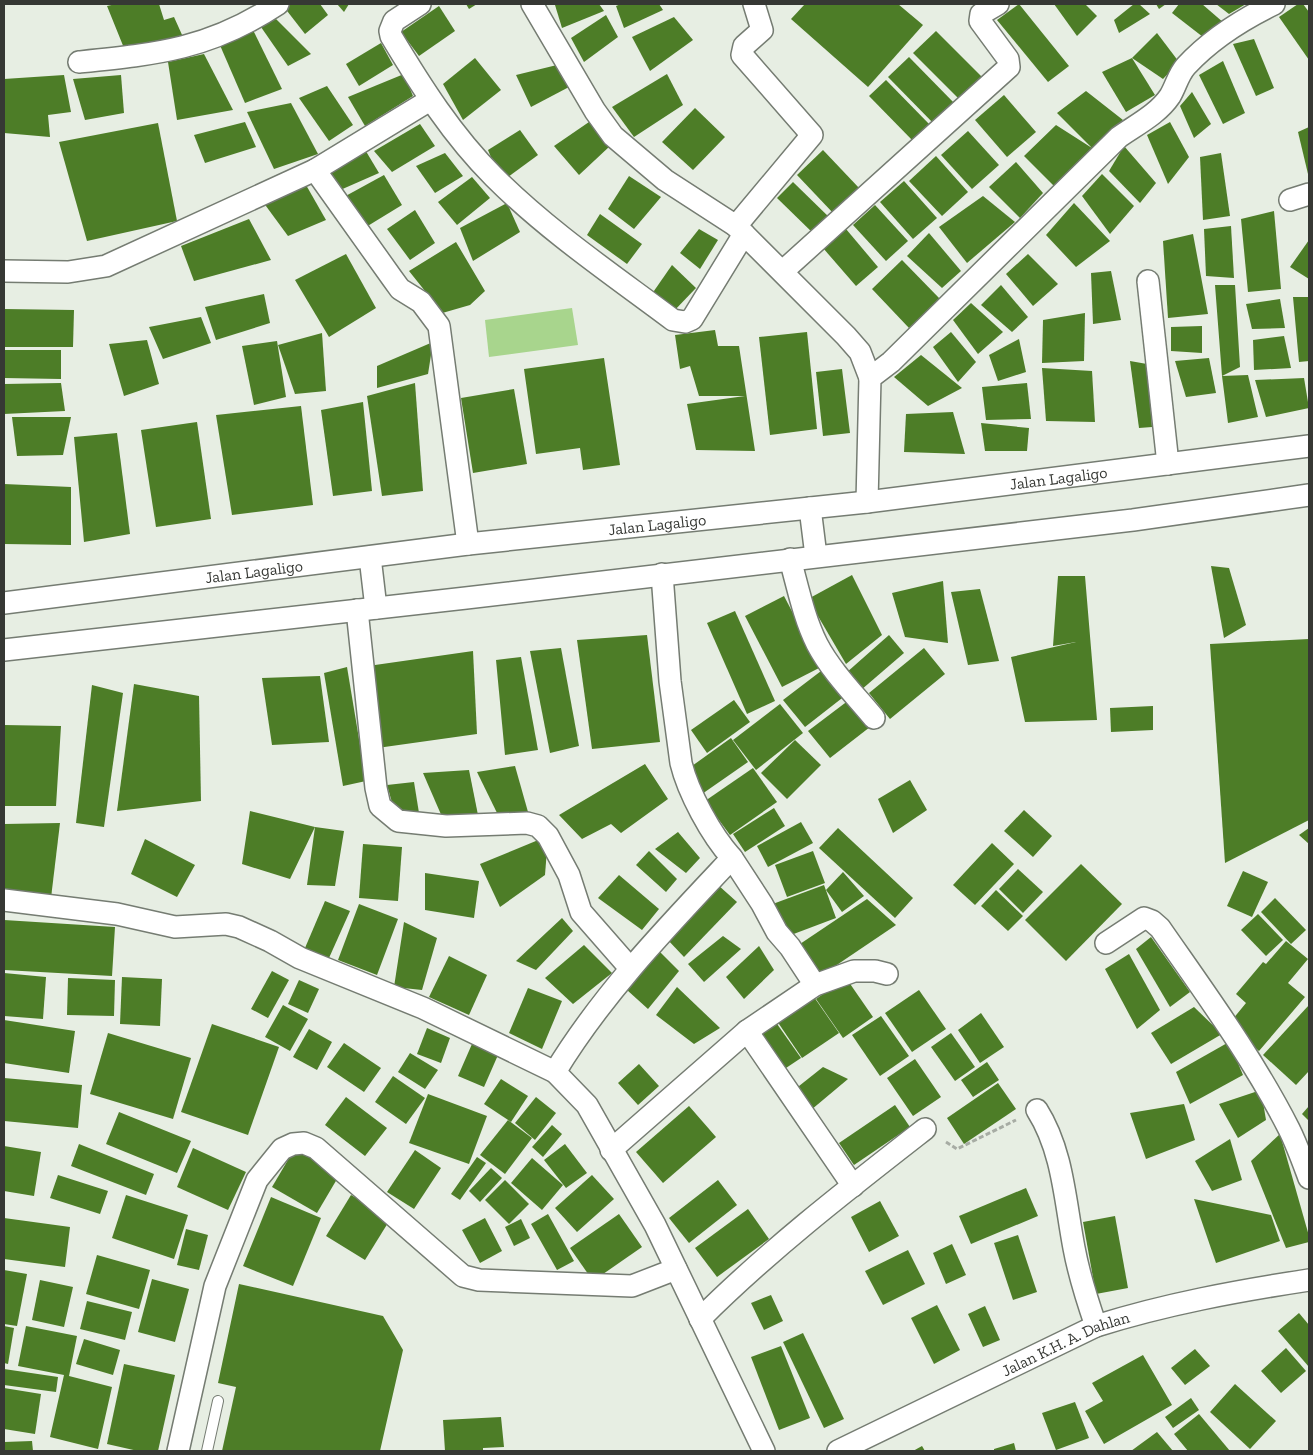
<svg xmlns="http://www.w3.org/2000/svg" width="1313" height="1455" font-family="'Zilla Slab',serif">
<style>
.pitch{fill:#a8d58d}
.building{fill:#4d7d27}
.lines{fill:none;stroke-linecap:round;stroke-linejoin:round}
.service-casing{stroke:#757c72;stroke-width:12}
.minor-casing{stroke:#757c72;stroke-width:24}
.path{stroke:#a7aca4;stroke-width:3;stroke-dasharray:5 2.5;stroke-linecap:butt}
.service{stroke:#fff;stroke-width:10}
.minor{stroke:#fff;stroke-width:21}
.labels{text-anchor:middle;dominant-baseline:central;stroke-width:5;stroke-linejoin:round;paint-order:stroke}
.street-label{font-size:16px;fill:#363834;stroke:#e7eee3}
</style>
<rect width="100%" height="100%" fill="#e7eee3"/>
<polygon class="pitch" points="572,308 578,345 489,357 485,320"/>
<g class="building">
<polygon points="116,4 159,4 164,20 174,17 183,37 126,53 107,6"/>
<polygon points="288,4 320,4 328,15 305,34 284,7"/>
<polygon points="337,4 349,4 344,12"/>
<polygon points="466,4 477,4 469,9"/>
<polygon points="559,4 599,4 604,11 562,28 555,5"/>
<polygon points="621,4 659,4 663,10 624,28 616,6"/>
<polygon points="805,4 898,4 923,25 868,87 791,19"/>
<polygon points="1019,4 1069,66 1048,82 997,20"/>
<polygon points="1054,4 1085,4 1097,16 1077,36"/>
<polygon points="1134,4 1139,4 1150,14 1119,33 1114,20"/>
<polygon points="1156,4 1166,4 1159,9"/>
<polygon points="1179,4 1202,4 1224,23 1203,37 1172,13"/>
<polygon points="1216,4 1246,4 1229,14"/>
<polygon points="1298,4 1303,4 1309,12 1309,60 1279,17"/>
<polygon points="439,6 455,31 419,56 401,32"/>
<polygon points="606,15 618,37 584,62 571,38"/>
<polygon points="674,17 693,40 650,71 632,37"/>
<polygon points="276,19 311,54 288,66 261,27"/>
<polygon points="253,30 282,89 245,103 219,43"/>
<polygon points="936,31 984,79 961,101 913,53"/>
<polygon points="1157,33 1179,62 1163,79 1132,58"/>
<polygon points="1254,39 1274,88 1256,96 1233,44"/>
<polygon points="381,43 393,65 359,86 346,64"/>
<polygon points="204,54 233,110 177,120 168,62"/>
<polygon points="909,57 957,106 936,126 888,77"/>
<polygon points="475,58 501,90 463,120 443,84"/>
<polygon points="1132,58 1155,95 1126,112 1102,72"/>
<polygon points="1223,61 1245,113 1223,124 1199,75"/>
<polygon points="557,65 569,87 531,107 516,75"/>
<polygon points="404,74 413,96 365,126 348,97"/>
<polygon points="667,74 683,105 634,137 612,107"/>
<polygon points="64,75 71,112 48,115 50,137 4,133 4,79"/>
<polygon points="121,75 124,113 85,120 73,79"/>
<polygon points="886,80 931,126 914,142 869,96"/>
<polygon points="327,86 353,125 329,141 299,98"/>
<polygon points="1086,91 1123,120 1092,148 1056,188 1024,156 1056,125 1092,148 1057,113"/>
<polygon points="1192,92 1211,124 1194,138 1180,106"/>
<polygon points="1004,95 1036,132 1007,157 975,120"/>
<polygon points="291,103 318,154 274,169 247,112"/>
<polygon points="695,108 725,137 693,170 662,142"/>
<polygon points="245,122 256,147 205,163 194,135"/>
<polygon points="589,122 610,146 579,175 554,146"/>
<polygon points="1170,122 1189,157 1168,184 1147,135"/>
<polygon points="158,123 177,221 87,241 59,142"/>
<polygon points="420,124 435,146 392,172 374,151"/>
<polygon points="1309,127 1309,174 1308,174 1298,132"/>
<polygon points="520,130 538,155 501,182 488,150"/>
<polygon points="968,131 999,165 972,189 941,155"/>
<polygon points="1124,146 1156,183 1140,203 1109,171"/>
<polygon points="364,148 379,173 338,191 323,166"/>
<polygon points="823,150 860,189 834,214 797,175"/>
<polygon points="445,153 463,176 435,193 416,166"/>
<polygon points="1221,153 1230,216 1203,220 1200,157"/>
<polygon points="936,156 968,192 942,216 909,181"/>
<polygon points="1016,162 1043,193 1020,218 989,187"/>
<polygon points="1102,174 1134,206 1110,234 1082,196"/>
<polygon points="384,175 402,205 366,227 342,198"/>
<polygon points="629,176 661,197 634,229 608,209"/>
<polygon points="472,177 490,198 457,225 438,202"/>
<polygon points="904,181 937,218 913,239 880,202"/>
<polygon points="793,182 833,221 817,237 777,198"/>
<polygon points="306,185 326,220 288,236 263,202"/>
<polygon points="983,196 1015,222 967,263 939,227"/>
<polygon points="507,203 520,232 473,261 460,228"/>
<polygon points="1074,203 1110,241 1076,267 1046,235"/>
<polygon points="875,205 908,241 886,261 853,225"/>
<polygon points="415,210 435,243 410,260 387,229"/>
<polygon points="1274,211 1281,289 1248,292 1241,219"/>
<polygon points="600,214 642,244 627,264 587,235"/>
<polygon points="249,219 271,260 194,281 181,246"/>
<polygon points="1231,226 1234,278 1206,276 1204,229"/>
<polygon points="699,229 718,240 700,269 680,253"/>
<polygon points="846,229 878,267 856,286 823,248"/>
<polygon points="929,233 961,271 942,288 907,256"/>
<polygon points="1193,234 1208,314 1168,318 1163,241"/>
<polygon points="1309,240 1309,279 1290,267"/>
<polygon points="456,242 485,291 470,305 432,316 437,306 409,271"/>
<polygon points="346,254 376,308 329,337 295,280"/>
<polygon points="1028,254 1058,284 1033,306 1006,274"/>
<polygon points="902,260 940,299 909,328 872,289"/>
<polygon points="672,265 696,288 672,313 647,301"/>
<polygon points="1111,271 1121,320 1093,324 1091,273"/>
<polygon points="1001,285 1028,317 1012,332 981,305"/>
<polygon points="1215,285 1235,285 1240,367 1222,376 1248,375 1258,417 1228,423 1222,376"/>
<polygon points="264,294 270,323 216,340 205,307"/>
<polygon points="1293,297 1309,297 1309,361 1299,362"/>
<polygon points="1280,299 1285,328 1252,329 1246,304"/>
<polygon points="971,303 1003,332 978,354 953,320"/>
<polygon points="4,309 74,310 73,347 4,347"/>
<polygon points="1085,313 1084,361 1042,363 1043,320"/>
<polygon points="201,317 211,343 163,359 149,327"/>
<polygon points="1202,326 1202,353 1171,351 1171,327"/>
<polygon points="715,330 718,346 739,346 755,451 696,450 687,404 745,396 699,396 690,366 680,369 675,335"/>
<polygon points="807,332 817,429 770,435 759,337"/>
<polygon points="951,332 976,362 958,382 933,347"/>
<polygon points="322,333 326,391 295,394 278,345"/>
<polygon points="1284,336 1291,368 1254,370 1253,340"/>
<polygon points="1019,339 1026,372 998,381 989,355"/>
<polygon points="147,340 159,384 124,396 109,344"/>
<polygon points="277,341 286,397 254,405 242,346"/>
<polygon points="433,342 428,374 377,388 377,366"/>
<polygon points="4,350 61,350 61,379 4,378"/>
<polygon points="921,355 962,388 928,406 894,377"/>
<polygon points="604,358 620,465 583,470 580,448 536,454 524,369"/>
<polygon points="1209,358 1216,393 1186,397 1175,361"/>
<polygon points="1130,361 1147,364 1152,427 1139,428"/>
<polygon points="1042,368 1092,371 1095,422 1046,421"/>
<polygon points="842,369 850,433 823,436 816,372"/>
<polygon points="1304,378 1309,408 1266,417 1255,380"/>
<polygon points="61,383 65,411 4,414 4,384"/>
<polygon points="415,383 423,491 382,496 367,396"/>
<polygon points="1027,383 1031,419 986,420 982,387"/>
<polygon points="514,389 527,464 473,473 461,398"/>
<polygon points="363,402 372,491 333,496 321,410"/>
<polygon points="301,406 313,505 232,515 216,415"/>
<polygon points="953,412 965,454 904,452 906,414"/>
<polygon points="12,417 71,417 63,455 17,456"/>
<polygon points="197,422 211,519 156,527 141,430"/>
<polygon points="981,423 1029,428 1027,451 985,451"/>
<polygon points="117,433 130,534 84,542 74,437"/>
<polygon points="4,484 71,487 71,545 4,544"/>
<polygon points="1211,566 1229,568 1246,625 1224,638"/>
<polygon points="852,575 882,635 846,664 808,599"/>
<polygon points="1058,576 1085,576 1097,720 1025,722 1011,657 1076,642 1053,646"/>
<polygon points="943,581 948,643 905,637 892,593"/>
<polygon points="980,589 999,661 968,665 951,592"/>
<polygon points="784,596 821,667 782,687 745,616"/>
<polygon points="735,611 775,701 747,714 707,623"/>
<polygon points="647,635 660,742 592,749 577,640"/>
<polygon points="889,635 904,653 861,690 846,673"/>
<polygon points="1309,639 1309,820 1225,863 1210,644"/>
<polygon points="561,648 579,746 550,753 530,651"/>
<polygon points="924,648 945,674 890,719 869,693"/>
<polygon points="473,651 477,734 363,750 354,668"/>
<polygon points="521,657 538,750 505,755 496,660"/>
<polygon points="347,667 366,781 343,786 324,673"/>
<polygon points="825,668 846,695 805,727 783,700"/>
<polygon points="320,676 329,742 272,745 262,678"/>
<polygon points="134,684 199,696 201,801 117,811"/>
<polygon points="92,685 123,693 104,827 76,823"/>
<polygon points="734,700 750,722 707,753 691,730"/>
<polygon points="849,700 870,727 830,758 808,731"/>
<polygon points="780,704 803,733 756,770 733,740"/>
<polygon points="1153,706 1153,730 1111,732 1110,708"/>
<polygon points="4,725 61,726 56,806 4,806"/>
<polygon points="731,738 748,762 702,794 685,771"/>
<polygon points="795,740 821,765 787,799 761,773"/>
<polygon points="645,764 668,799 621,833 611,824 582,839 559,815"/>
<polygon points="515,766 530,819 499,817 477,772"/>
<polygon points="753,768 777,802 730,835 705,801"/>
<polygon points="469,770 478,815 446,826 423,773"/>
<polygon points="910,780 927,810 893,833 878,799"/>
<polygon points="414,782 419,813 395,813 387,785"/>
<polygon points="774,808 785,826 745,852 733,834"/>
<polygon points="1024,810 1052,836 1033,857 1004,831"/>
<polygon points="250,811 315,827 344,831 335,886 307,885 315,827 290,879 242,864"/>
<polygon points="801,822 813,843 768,867 757,846"/>
<polygon points="60,823 51,898 4,891 4,824"/>
<polygon points="838,828 913,898 895,918 819,848"/>
<polygon points="1309,828 1309,844 1299,835"/>
<polygon points="678,832 700,858 686,873 655,849"/>
<polygon points="548,836 545,875 500,907 480,864"/>
<polygon points="145,839 195,865 177,897 131,874"/>
<polygon points="992,843 1014,864 975,905 953,885"/>
<polygon points="363,844 402,847 398,901 359,898"/>
<polygon points="649,851 677,879 666,892 636,865"/>
<polygon points="813,851 825,883 787,897 775,865"/>
<polygon points="1081,864 1122,904 1066,961 1025,920"/>
<polygon points="1018,869 1043,892 1023,913 999,889"/>
<polygon points="1243,871 1268,882 1252,917 1227,906"/>
<polygon points="843,872 864,896 842,912 826,890"/>
<polygon points="425,873 479,881 474,918 425,910"/>
<polygon points="619,875 659,909 642,930 598,898"/>
<polygon points="718,885 737,902 684,957 666,938"/>
<polygon points="824,885 836,918 783,938 770,905"/>
<polygon points="996,890 1023,916 1008,931 981,906"/>
<polygon points="1275,898 1306,930 1291,944 1261,912"/>
<polygon points="867,899 896,925 816,979 794,948"/>
<polygon points="325,901 350,911 329,958 305,948"/>
<polygon points="359,904 398,919 377,975 338,960"/>
<polygon points="1258,914 1283,940 1266,956 1241,930"/>
<polygon points="562,918 573,931 536,970 516,961"/>
<polygon points="4,920 115,927 112,976 4,970"/>
<polygon points="404,922 437,938 422,990 394,987"/>
<polygon points="723,936 741,949 704,982 688,964"/>
<polygon points="1151,937 1190,992 1170,1007 1136,949"/>
<polygon points="1286,941 1308,959 1288,983 1305,997 1259,1051 1228,1025 1246,1003 1236,994 1263,962 1266,964"/>
<polygon points="584,945 612,973 573,1004 545,978"/>
<polygon points="759,946 774,970 744,999 726,977"/>
<polygon points="660,952 679,971 648,1009 627,990"/>
<polygon points="1129,954 1160,1010 1137,1029 1105,969"/>
<polygon points="449,956 487,975 469,1015 429,997"/>
<polygon points="272,971 289,980 268,1018 251,1009"/>
<polygon points="4,973 46,977 43,1019 4,1016"/>
<polygon points="122,977 162,979 160,1026 120,1024"/>
<polygon points="68,978 115,980 114,1016 67,1015"/>
<polygon points="846,978 873,1017 843,1038 816,999"/>
<polygon points="299,980 319,989 308,1013 288,1004"/>
<polygon points="677,987 720,1028 694,1044 656,1015"/>
<polygon points="528,988 562,1001 542,1049 509,1033"/>
<polygon points="919,990 946,1029 912,1052 885,1013"/>
<polygon points="814,997 839,1033 802,1058 777,1021"/>
<polygon points="283,1005 308,1019 290,1051 265,1037"/>
<polygon points="1309,1005 1309,1071 1296,1085 1263,1055"/>
<polygon points="1194,1007 1222,1034 1171,1064 1151,1033"/>
<polygon points="981,1013 1004,1047 980,1063 958,1030"/>
<polygon points="881,1016 909,1056 880,1076 852,1035"/>
<polygon points="4,1020 75,1031 69,1073 4,1063"/>
<polygon points="775,1021 801,1058 780,1072 755,1035"/>
<polygon points="212,1024 279,1047 248,1135 181,1112"/>
<polygon points="427,1028 450,1038 441,1063 417,1054"/>
<polygon points="309,1029 332,1042 317,1070 293,1057"/>
<polygon points="108,1033 191,1058 173,1119 90,1094"/>
<polygon points="951,1033 975,1067 955,1081 931,1047"/>
<polygon points="1229,1042 1243,1075 1190,1104 1176,1072"/>
<polygon points="344,1043 381,1068 364,1092 327,1067"/>
<polygon points="472,1044 498,1055 484,1087 458,1076"/>
<polygon points="410,1053 438,1070 425,1089 398,1072"/>
<polygon points="915,1059 941,1097 913,1116 887,1078"/>
<polygon points="987,1062 999,1080 973,1097 961,1080"/>
<polygon points="639,1064 659,1086 638,1105 618,1083"/>
<polygon points="823,1067 848,1079 811,1110 794,1090"/>
<polygon points="393,1076 425,1098 406,1124 375,1102"/>
<polygon points="4,1078 82,1085 78,1128 4,1121"/>
<polygon points="501,1079 528,1096 511,1122 484,1104"/>
<polygon points="998,1083 1016,1109 964,1144 947,1118"/>
<polygon points="1261,1090 1266,1120 1238,1138 1219,1104"/>
<polygon points="428,1094 487,1116 469,1164 409,1143"/>
<polygon points="346,1097 387,1128 365,1156 325,1125"/>
<polygon points="536,1097 556,1113 535,1140 515,1123"/>
<polygon points="1184,1104 1195,1140 1146,1159 1130,1113"/>
<polygon points="895,1105 910,1127 854,1165 839,1143"/>
<polygon points="689,1106 716,1137 663,1183 636,1152"/>
<polygon points="1309,1106 1309,1121 1302,1114"/>
<polygon points="119,1112 191,1141 177,1173 106,1144"/>
<polygon points="508,1120 532,1138 505,1174 480,1155"/>
<polygon points="552,1125 562,1134 543,1157 532,1147"/>
<polygon points="1280,1134 1309,1236 1309,1242 1286,1248 1251,1161"/>
<polygon points="1230,1139 1242,1180 1212,1191 1195,1161"/>
<polygon points="79,1144 154,1174 146,1195 71,1166"/>
<polygon points="565,1144 587,1173 566,1188 544,1160"/>
<polygon points="4,1146 41,1152 34,1196 4,1191"/>
<polygon points="193,1148 246,1172 228,1210 177,1187"/>
<polygon points="295,1148 340,1174 317,1213 272,1187"/>
<polygon points="415,1150 441,1168 414,1209 387,1192"/>
<polygon points="477,1157 486,1163 460,1200 451,1194"/>
<polygon points="532,1158 563,1185 542,1210 511,1183"/>
<polygon points="491,1168 502,1178 480,1202 469,1191"/>
<polygon points="58,1175 108,1191 100,1214 50,1198"/>
<polygon points="592,1175 614,1199 577,1232 555,1208"/>
<polygon points="505,1180 529,1204 509,1224 485,1200"/>
<polygon points="718,1180 737,1205 689,1243 669,1218"/>
<polygon points="1026,1188 1038,1216 971,1244 959,1216"/>
<polygon points="126,1195 188,1215 174,1259 112,1238"/>
<polygon points="351,1195 391,1218 365,1260 326,1236"/>
<polygon points="271,1197 321,1218 293,1286 243,1266"/>
<polygon points="1194,1199 1271,1215 1280,1241 1216,1263"/>
<polygon points="880,1201 899,1236 869,1252 851,1217"/>
<polygon points="748,1209 769,1239 717,1277 695,1248"/>
<polygon points="548,1214 574,1261 557,1270 531,1224"/>
<polygon points="619,1214 642,1247 593,1281 570,1248"/>
<polygon points="1115,1216 1128,1288 1096,1294 1083,1222"/>
<polygon points="4,1218 70,1227 65,1267 4,1259"/>
<polygon points="485,1218 502,1251 480,1263 462,1230"/>
<polygon points="521,1219 530,1238 514,1246 505,1227"/>
<polygon points="186,1229 208,1235 199,1270 177,1265"/>
<polygon points="1018,1235 1037,1292 1013,1300 994,1243"/>
<polygon points="952,1244 966,1275 946,1284 933,1253"/>
<polygon points="908,1250 925,1284 883,1305 865,1271"/>
<polygon points="97,1255 150,1270 139,1309 86,1294"/>
<polygon points="4,1270 27,1274 17,1326 4,1324"/>
<polygon points="152,1279 189,1289 175,1342 138,1332"/>
<polygon points="40,1280 73,1287 64,1327 32,1320"/>
<polygon points="239,1284 383,1316 403,1350 380,1451 222,1451 236,1387 218,1383"/>
<polygon points="771,1295 783,1321 764,1330 751,1303"/>
<polygon points="87,1301 132,1312 125,1340 80,1329"/>
<polygon points="937,1305 960,1350 934,1364 911,1318"/>
<polygon points="985,1306 1000,1340 983,1347 968,1314"/>
<polygon points="1299,1313 1309,1325 1309,1367 1278,1331"/>
<polygon points="4,1326 14,1328 8,1364 4,1363"/>
<polygon points="26,1326 77,1336 69,1376 112,1387 98,1449 50,1437 64,1375 18,1366"/>
<polygon points="803,1333 844,1419 824,1428 783,1342"/>
<polygon points="84,1339 120,1350 113,1375 76,1364"/>
<polygon points="781,1346 810,1418 779,1430 751,1357"/>
<polygon points="1286,1348 1306,1371 1281,1393 1261,1371"/>
<polygon points="1195,1349 1210,1366 1185,1385 1171,1368"/>
<polygon points="1143,1355 1172,1405 1104,1444 1085,1411 1103,1401 1092,1383"/>
<polygon points="124,1364 175,1375 158,1451 138,1451 107,1444"/>
<polygon points="4,1369 58,1377 56,1392 4,1385"/>
<polygon points="1235,1384 1276,1421 1250,1449 1210,1412"/>
<polygon points="4,1388 41,1394 35,1434 4,1429"/>
<polygon points="1191,1398 1199,1410 1173,1428 1165,1417"/>
<polygon points="1075,1402 1089,1438 1056,1450 1042,1413"/>
<polygon points="1199,1414 1230,1451 1188,1451 1174,1434"/>
<polygon points="501,1417 504,1447 483,1448 483,1451 445,1451 443,1420"/>
<polygon points="1157,1432 1173,1451 1131,1451"/>
<polygon points="32,1441 33,1451 4,1451 4,1442"/>
<polygon points="1014,1443 1016,1451 994,1451 994,1449"/>
<polygon points="922,1446 925,1451 913,1451"/>
</g>
<g class="lines">
<g class="service-casing">
<polyline id="service" points="207,1451 218,1401"/>
</g>
<g class="minor-casing">
<g id="minor">
<path d="M420,4l-26,17 -4,10 1,5c30,50 61,99 103,141 54,54 119,98 179,143l12,2 7,-3 52,-85"/>
<polyline points="532,4 595,111 613,136 665,180 736,226 812,135 742,55 744,46 762,30 754,4"/>
<path d="M79,62c79,-8 131,-13 199,-58"/>
<polyline points="430,100 315,170 392,278 400,289 421,302 439,326 468,544"/>
<polyline points="1290,200 1309,194"/>
<polyline points="736,226 846,336 860,352 870,378"/>
<polyline points="4,271 68,272 106,266 315,170"/>
<polyline points="783,271 1009,67 1008,59 980,21 981,14 998,4"/>
<polyline points="1148,281 1168,464"/>
<path d="M867,502l3,-124 21,-16 228,-225c17,-12 39,-23 51,-41 6,-10 8,-21 16,-30 25,-27 57,-47 88,-62"/>
<polyline points="810,508 816,556"/>
<polyline points="370,557 376,608"/>
<path d="M790,559c8,29 14,59 27,85 14,27 38,51 57,74"/>
<path id="s1" d="M4,603l464,-59 399,-42 442,-56"/>
<polyline points="357,610 376,788 380,806 398,821 446,826 527,823 538,826 548,836 569,875 581,912 630,968"/>
<polyline points="4,650 466,598 1133,520 1309,495"/>
<polyline points="732,858 762,904 777,932 790,947 815,985"/>
<polyline points="4,900 117,914 175,927 226,924 239,927 270,941 300,958 423,1008 555,1072 587,1105 655,1225 764,1451"/>
<path d="M1106,943l38,-25 8,3 8,7c45,65 93,130 129,201 8,16 14,33 20,49"/>
<polyline points="747,1031 853,1186"/>
<path d="M555,1072c48,-79 113,-146 177,-214 -21,-23 -44,-66 -51,-95l-11,-82 -8,-107"/>
<path d="M1037,1110c26,41 28,91 37,138 5,27 13,52 22,78"/>
<polyline points="611,1150 747,1031 815,985 854,971 875,971 887,974"/>
<path d="M700,1319c69,-69 148,-130 225,-190"/>
<polyline points="178,1451 215,1286 257,1180 282,1149 293,1144 304,1143 316,1148 463,1276 479,1280 632,1286 676,1269"/>
<path id="s2" d="M838,1451l258,-125c70,-22 141,-35 213,-46"/>
</g>
</g>
<polyline class="path" points="946,1142 957,1149 1016,1120"/>
<use href="#service" class="service"/>
<use href="#minor" class="minor"/>
</g>
<g class="labels">
<g class="street-label">
<text stroke="none"><textPath href="#s1" startOffset="1062">Jalan Lagaligo</textPath></text>
<text stroke="none"><textPath href="#s1" startOffset="658">Jalan Lagaligo</textPath></text>
<text stroke="none"><textPath href="#s1" startOffset="252">Jalan Lagaligo</textPath></text>
<text stroke="none"><textPath href="#s2" startOffset="252">Jalan K.H. A. Dahlan</textPath></text>
</g>
</g>
<rect width="1313" height="1455" fill="none" stroke="#363834" stroke-width="10"/>
</svg>
